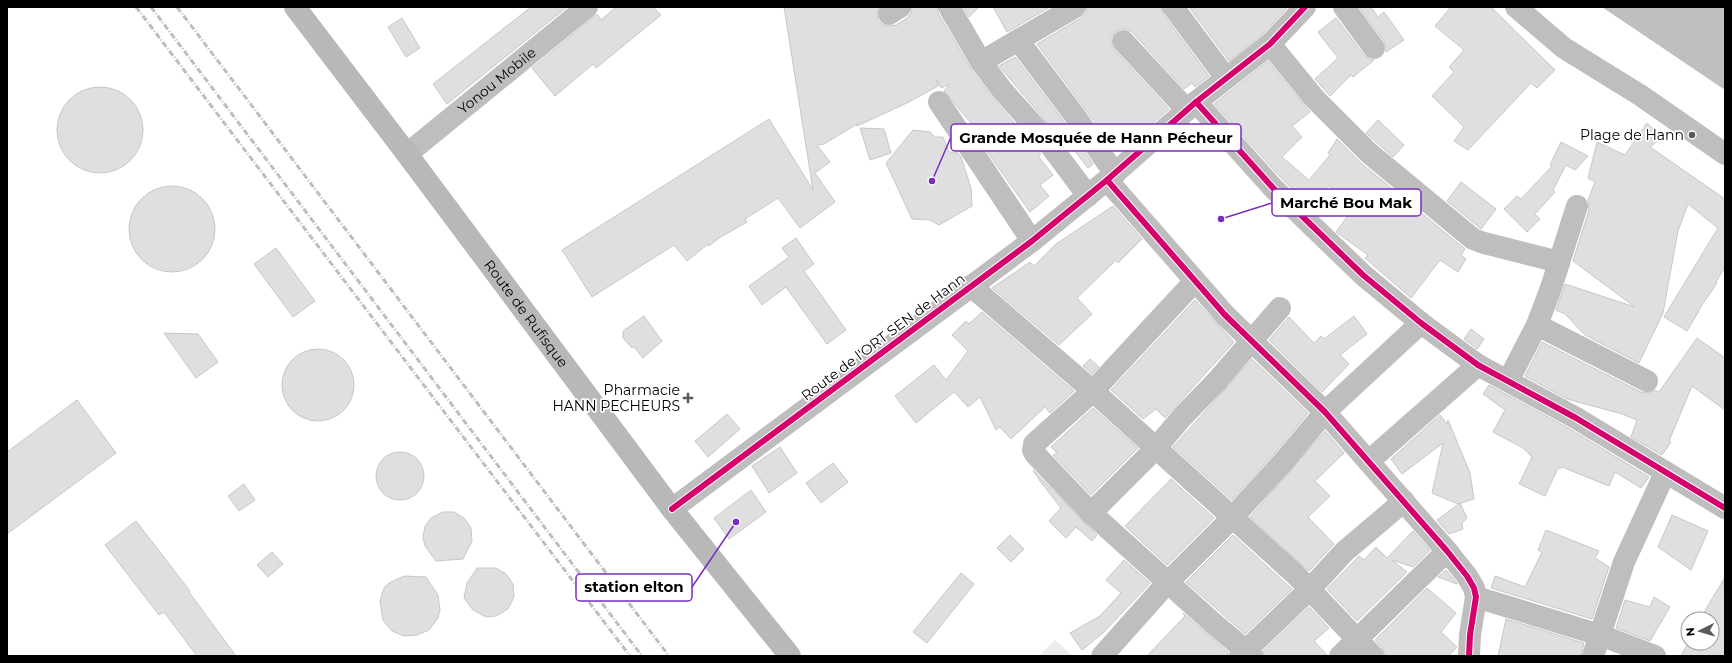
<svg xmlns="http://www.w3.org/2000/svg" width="1732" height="663" font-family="Montserrat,sans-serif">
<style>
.green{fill:#ececec}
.water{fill:#bfbfbf}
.building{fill:#dfdfdf;stroke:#c7c7c7}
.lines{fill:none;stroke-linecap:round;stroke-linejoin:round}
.minor{stroke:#bebebe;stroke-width:22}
.secondary{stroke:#b8b8b8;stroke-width:22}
.rail{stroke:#bebebe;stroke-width:3;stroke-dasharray:6 2 1 2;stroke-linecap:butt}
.cycleway-casing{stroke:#fff;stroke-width:8}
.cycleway{stroke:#d6006c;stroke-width:6}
.poi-dot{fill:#595959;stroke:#fff;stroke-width:1.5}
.labels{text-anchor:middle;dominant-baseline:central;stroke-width:3.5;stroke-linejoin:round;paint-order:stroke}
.street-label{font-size:14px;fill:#000;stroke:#fff}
.poi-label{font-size:14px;fill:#000;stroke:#fff;text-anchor:end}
.leader{fill:none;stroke:#7b2cbf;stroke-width:1.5}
.callout-dot{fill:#7b2cbf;stroke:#fff;stroke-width:1.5}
.callout{fill:#fff;stroke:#7b2cbf;stroke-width:1.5}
.callout-label{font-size:15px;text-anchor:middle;font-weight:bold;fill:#000}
</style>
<rect width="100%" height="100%" fill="#fff"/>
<polygon class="green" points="1055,640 1073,656 1039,656"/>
<polygon class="water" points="1602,7 1725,7 1725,90"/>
<g class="building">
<polygon points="531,7 567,7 447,104 433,84"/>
<polygon points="616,7 653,7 661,15 596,68 593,64 555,96 532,68 597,14 601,20"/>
<polygon points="784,7 879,7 877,14 878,20 883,25 889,26 896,25 907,18 911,13 912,7 937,7 938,13 971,69 993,98 1041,154 1038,156 1053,175 1040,185 1049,196 1030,212 985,149 992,148 944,91 950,84 941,88 936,79 938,86 909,102 857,126 857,124 824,144 817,145 830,162 815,173 835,202 800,228 778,198 745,219 747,222 719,238 709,246 708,244 687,261 674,245 592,297 562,250 769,119 813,190"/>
<polygon points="963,7 979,7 969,17"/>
<polygon points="993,7 1050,7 1007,32"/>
<polygon points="1087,7 1161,7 1163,14 1209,76 1195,87 1192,83 1184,89 1132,32 1126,29 1120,29 1115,32 1111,38 1111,44 1114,49 1169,109 1151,125 1114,150 1083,106 1037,44 1081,18 1086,13"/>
<polygon points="1189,7 1288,7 1262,35 1229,61"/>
<polygon points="1359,7 1371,7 1378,17 1384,12 1404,40 1386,52 1386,46 1384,41"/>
<polygon points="1451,7 1491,7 1555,70 1537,88 1531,83 1468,150 1454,141 1464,127 1432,96 1454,72 1449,67 1464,50 1435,26"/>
<polygon points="402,18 420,48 406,57 388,27"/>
<polygon points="1336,18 1364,55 1369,59 1374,60 1353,77 1351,75 1330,96 1315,79 1338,58 1318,32"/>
<polygon points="1015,57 1063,120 1093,164 1088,168 1063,136 1060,138 999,66"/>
<polygon points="1268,61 1310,112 1292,126 1302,137 1282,157 1309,180 1330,155 1328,153 1337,139 1361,163 1465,249 1461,255 1466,259 1458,272 1440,260 1411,298 1365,258 1368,255 1336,232 1356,204 1328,186 1311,207 1283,180 1214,104"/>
<circle cx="100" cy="130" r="43"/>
<polygon points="1378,120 1404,145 1393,157 1366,133"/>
<polygon points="1647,123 1662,137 1650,147 1725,199 1725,267 1716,282 1717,283 1698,311 1699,311 1687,331 1664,317 1718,228 1688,204 1678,231 1663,313 1639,363 1585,335 1565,314 1556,310 1565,284 1635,307 1573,261 1589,210 1588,200 1595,182 1588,178 1597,142 1625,155"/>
<polygon points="860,128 884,129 891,153 870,160"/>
<polygon points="913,130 930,132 935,137 943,137 949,152 957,152 961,157 971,188 972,206 939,225 930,220 912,219 886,163"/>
<polygon points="1561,142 1588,156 1575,170 1566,165 1553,190 1555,192 1535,214 1540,219 1527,232 1504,209 1517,196 1521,199 1552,166 1550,165"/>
<polygon points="1461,182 1496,209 1481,229 1447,201"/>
<circle cx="172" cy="229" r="43"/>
<polygon points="1113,206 1142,239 1118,263 1116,260 1077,298 1092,314 1059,345 992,288 1030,262 1034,266 1056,244"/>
<polygon points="796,238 814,264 804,271 846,330 827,344 786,287 762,305 749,286 789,257 782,248"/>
<polygon points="276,248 315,301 293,317 254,264"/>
<polygon points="1195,300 1234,342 1165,418 1156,409 1143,419 1111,390"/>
<polygon points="982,312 1074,391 1050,413 1045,407 1011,439 1000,427 996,430 980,397 968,407 954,392 916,423 895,396 934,365 946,380 968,351 952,335 966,321 969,324"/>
<polygon points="644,316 662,341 643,358 634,347 632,348 623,338 623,331"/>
<polygon points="1354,316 1367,334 1340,355 1349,364 1322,392 1269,340 1289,317 1314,343 1321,336 1324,339"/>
<polygon points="1471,329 1484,339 1477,349 1464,339"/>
<polygon points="164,333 198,334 218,362 196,378"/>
<polygon points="1697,338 1725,358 1725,410 1692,386 1669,441 1671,442 1662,455 1631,437 1637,420 1622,414 1567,399 1525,376 1542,342 1641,392 1648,393 1655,390 1659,392"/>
<circle cx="318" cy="385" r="36"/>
<polygon points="1090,359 1099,367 1092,374 1083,366"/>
<polygon points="1252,359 1308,413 1275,453 1232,500 1173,447"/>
<polygon points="1489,385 1570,429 1649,477 1641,488 1615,472 1609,486 1562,467 1560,469 1558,468 1545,496 1519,484 1532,457 1523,448 1493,432 1505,410 1483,394"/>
<polygon points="77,400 116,453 7,534 7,452"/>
<polygon points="1093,408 1138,448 1091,495 1053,455 1057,453 1051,447"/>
<polygon points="727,414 740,429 708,457 695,441"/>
<polygon points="1440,415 1447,424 1448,420 1470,473 1474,499 1458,504 1432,493 1443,443 1402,474 1391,459"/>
<polygon points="1325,431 1344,453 1315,481 1330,496 1308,517 1334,544 1309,571 1250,517"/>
<polygon points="780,447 797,473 769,493 752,466"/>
<circle cx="400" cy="476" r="24"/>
<polygon points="833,463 848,482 821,503 806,483"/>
<polygon points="1033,470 1097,535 1092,541 1076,527 1066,538 1049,521 1061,508 1040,481"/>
<polygon points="1171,479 1214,518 1167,565 1125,526"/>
<polygon points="244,484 255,500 239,511 228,496"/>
<polygon points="751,490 766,512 729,539 714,518"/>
<polygon points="1460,503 1467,518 1462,523 1463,529 1449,534 1437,520"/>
<polygon points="443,512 454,512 464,518 471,528 472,541 463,559 436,561 425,546 423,537 425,526 431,518"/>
<polygon points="1672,515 1708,531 1691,570 1658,547"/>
<polygon points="136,521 190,591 189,592 236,656 197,656 164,612 159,615 105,545"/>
<polygon points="1546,530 1599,551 1595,558 1609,567 1592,619 1491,588 1495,576 1525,587 1542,552 1538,550"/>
<polygon points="1413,531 1430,550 1413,567 1392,560 1407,572 1357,621 1327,589 1359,556 1364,560 1376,547 1387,558"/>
<polygon points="1010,535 1024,549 1011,562 997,548"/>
<polygon points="1233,535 1292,589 1245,634 1186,582"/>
<polygon points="272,552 283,564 268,577 257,565"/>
<polygon points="1124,560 1150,583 1104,632 1082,650 1070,633 1100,616 1121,593 1106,580"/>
<polygon points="477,568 496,568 506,574 513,584 514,597 508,609 496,616 486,617 473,610 464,598 467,583"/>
<polygon points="1446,570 1457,583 1457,584 1438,577"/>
<polygon points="961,573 974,584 927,643 913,632"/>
<polygon points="404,576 426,577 438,595 440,610 438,618 429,630 417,635 404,636 392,631 383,620 380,601 384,588 389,583"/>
<polygon points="1725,577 1725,656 1681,656 1688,643 1686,642 1688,640 1688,643 1712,643 1712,619 1700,619"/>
<polygon points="1427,588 1456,613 1441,632 1457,647 1448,656 1385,656 1382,648 1375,640"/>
<polygon points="1654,597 1670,607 1650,641 1616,628 1625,600 1650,607"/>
<polygon points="1309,607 1329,628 1314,641 1328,656 1264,656 1263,651"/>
<polygon points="1183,613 1228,652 1228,656 1147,656 1185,616"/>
<polygon points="1506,619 1584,643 1581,656 1498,656"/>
</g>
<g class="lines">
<g class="minor">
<polyline points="949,7 981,62 1002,90 1044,137 1088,196"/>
<polyline points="1173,7 1226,78"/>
<polyline points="1344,7 1374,48"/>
<polyline points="1516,7 1564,48 1640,95 1725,154"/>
<polyline points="889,14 900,7"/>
<polyline points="1018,40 1073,113 1115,174"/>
<polyline points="1123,41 1187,110"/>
<polyline points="1270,44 1314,98 1369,153 1473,239 1484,243 1559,262"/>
<polyline points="981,62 1075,7"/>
<polyline points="939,102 1032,241"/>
<polyline points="1196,102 1274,189 1363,275 1421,323 1478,365 1576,418 1725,508"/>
<path id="s1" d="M407,154l180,-147"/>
<polyline points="1107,180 1225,315 1325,412 1447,551 1467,576 1474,588 1476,597 1470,635 1469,656"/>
<polyline points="1195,281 1093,391 1034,444 1033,450 1036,455 1091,513 1214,624 1252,656"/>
<polyline points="971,286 1093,391 1295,574 1373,656"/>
<polyline points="1537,325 1647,381"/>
<polyline points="1508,381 1537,325 1551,288 1577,206"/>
<polyline points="1369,461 1478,365"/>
<polyline points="672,509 1032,241 1107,180 1196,102 1270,44 1305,7"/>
<polyline points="1091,513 1155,449 1183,416 1217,381 1280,308"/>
<polyline points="1476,597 1600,635 1655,656"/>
<polyline points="1102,656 1168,582 1232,518 1284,461 1325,412 1421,323"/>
<polyline points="1240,656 1310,589 1344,552 1404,501"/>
<polyline points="1340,656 1447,551"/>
<polyline points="1593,656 1624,562 1665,473"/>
</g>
<path class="secondary" id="s2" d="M295,7l112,147 265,355 118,147"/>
<g class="rail">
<polyline points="136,7 630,656"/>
<polyline points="151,7 642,656"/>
<polyline points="177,7 669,656"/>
</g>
<g class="cycleway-casing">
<g id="cycleway">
<polyline points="1196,102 1274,189 1363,275 1421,323 1478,365 1576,418 1725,508"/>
<polyline points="1107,180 1225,315 1325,412 1447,551 1467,576 1474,588 1476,597 1470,635 1469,656"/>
<polyline points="672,509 1032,241 1107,180 1196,102 1270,44 1305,7"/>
</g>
</g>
<use href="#cycleway" class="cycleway"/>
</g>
<g class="poi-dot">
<circle cx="1692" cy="135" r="4"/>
<path d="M686 392h4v4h4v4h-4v4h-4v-4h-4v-4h4z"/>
</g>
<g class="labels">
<g class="street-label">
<text stroke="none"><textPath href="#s1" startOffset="116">Yonou Mobile</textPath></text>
<text stroke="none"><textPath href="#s2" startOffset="384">Route de Rufisque</textPath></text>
<text transform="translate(883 337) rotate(-37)">Route de l'ORT SEN de Hann</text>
</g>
<g class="poi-label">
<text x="1684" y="135">Plage de Hann</text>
<text x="680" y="390">Pharmacie<tspan x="680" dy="16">HANN PECHEURS</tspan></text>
</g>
</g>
<path class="leader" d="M932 181L951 137M1221 219L1272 203M736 522L692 587"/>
<g class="callout-dot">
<circle cx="932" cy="181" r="4"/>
<circle cx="1221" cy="219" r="4"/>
<circle cx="736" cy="522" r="4"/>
</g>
<g class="callout">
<rect x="951" y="124" width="290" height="27" rx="4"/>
<rect x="1272" y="189" width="149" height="27" rx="4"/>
<rect x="576" y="574" width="116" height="27" rx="4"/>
</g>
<g class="callout-label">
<text x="1096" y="143">Grande Mosquée de Hann Pécheur</text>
<text x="1346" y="208">Marché Bou Mak</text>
<text x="634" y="592">station elton</text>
</g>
<rect width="1732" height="663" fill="none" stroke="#000000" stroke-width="16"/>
<g transform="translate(1700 631) rotate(265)"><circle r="19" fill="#ffffff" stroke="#999999"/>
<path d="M0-3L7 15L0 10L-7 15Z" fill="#595959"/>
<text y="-6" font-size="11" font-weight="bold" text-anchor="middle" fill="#000000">N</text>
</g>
</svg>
